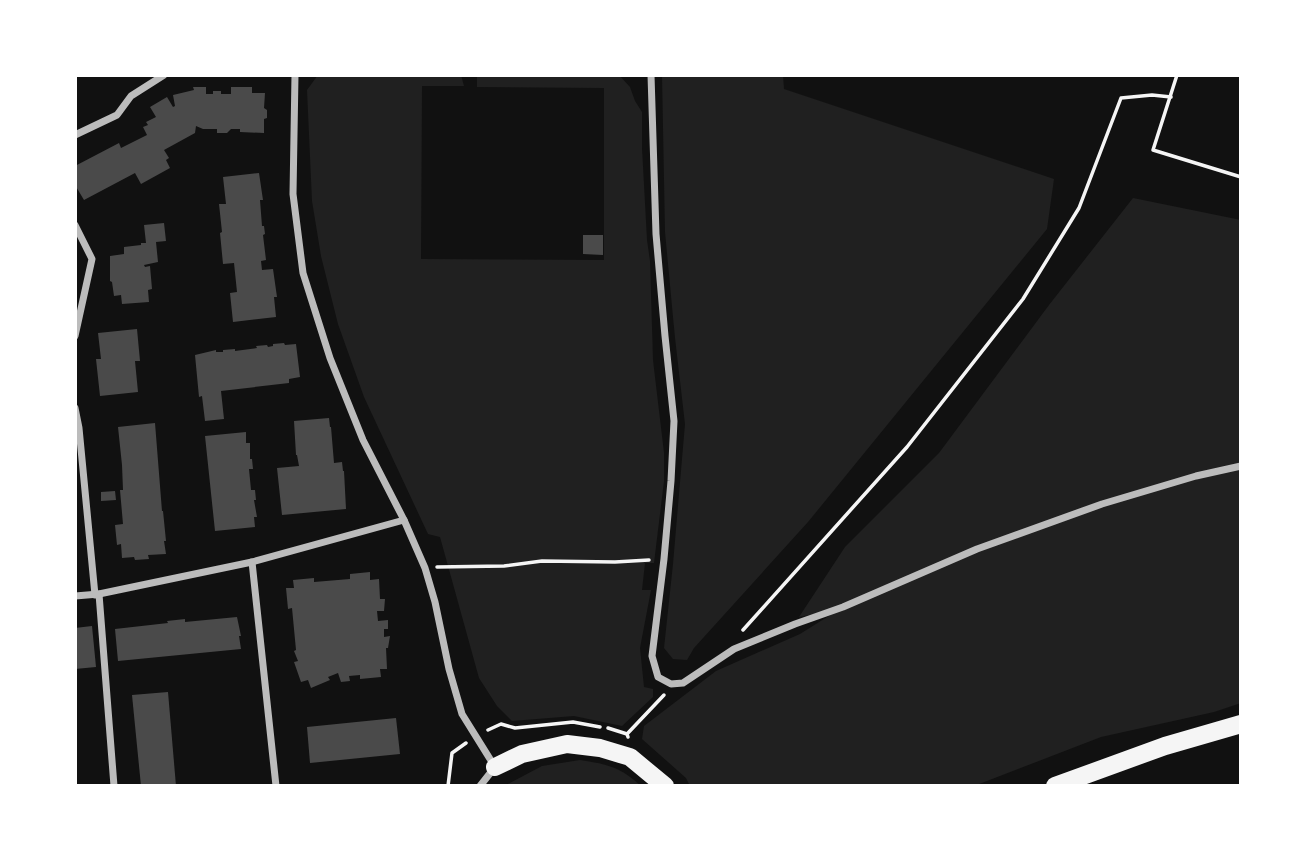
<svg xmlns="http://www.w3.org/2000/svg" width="1316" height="861" font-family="Cabin,sans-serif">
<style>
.green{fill:#202020}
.building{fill:#4a4a4a}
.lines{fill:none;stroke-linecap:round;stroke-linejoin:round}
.path{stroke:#f5f5f5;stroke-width:3.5}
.minor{stroke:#bcbcbc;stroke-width:7}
.primary{stroke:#f5f5f5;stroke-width:18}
</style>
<rect width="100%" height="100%" fill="#111"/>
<g class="green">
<polygon points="318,75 461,75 464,86 422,86 421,259 604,260 604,88 477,87 477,75 619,75 630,87 635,101 642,112 642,148 647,240 650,261 653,360 664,453 664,481 654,563 645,563 642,590 651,590 640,648 644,687 653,689 653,697 622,726 574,716 512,721 497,706 479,678 440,537 428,534 364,397 338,324 321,256 312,201 307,90"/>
<polygon points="662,75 783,75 784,89 1054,179 1047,229 808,522 694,648 687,660 673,659 664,648 673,564 685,424 675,338 665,232"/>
<polygon points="1133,198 1241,220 1241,703 1214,712 1101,737 974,786 690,786 686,778 642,739 644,726 716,671 800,634 840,609 799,617 845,547 939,453 1049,305"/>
<path d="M580,760c27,4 40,7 61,26h-137l38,-20z"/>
</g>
<g class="building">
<polygon points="193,87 206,87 206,94 213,94 213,91 221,91 221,94 231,94 231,87 252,87 252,93 265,93 264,108 267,110 267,118 264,119 264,133 240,132 240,129 231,129 227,133 217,133 217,129 203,129 196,126 195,133 164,150 169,158 166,160 170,168 141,184 135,173 84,200 75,185 75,166 119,143 121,148 147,135 143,127 148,125 146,122 156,117 150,107 167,97 173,107 175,106 173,95 194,90"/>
<polygon points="259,173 263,200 260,200 262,226 264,226 265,234 263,235 266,260 261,261 262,270 273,269 277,297 274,297 276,317 233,322 230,293 237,292 234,263 223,264 220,233 222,232 219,204 226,204 223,177"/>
<polygon points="164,223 166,241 156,242 158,262 144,265 145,267 150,266 152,289 148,290 149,302 122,304 121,295 114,296 112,282 110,281 110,256 124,254 124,247 141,245 141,243 146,243 144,225"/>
<polygon points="583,235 603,235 603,255 583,254"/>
<polygon points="137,329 140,361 135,361 138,392 100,396 96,359 101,359 98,333"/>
<polygon points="284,343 285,345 296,344 300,377 289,379 289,383 221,391 224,419 205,421 202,396 199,397 195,355 216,350 216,352 223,352 223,350 235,349 235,351 257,348 256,346 267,345 268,347 273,346 273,344"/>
<polygon points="329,418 330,427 331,427 334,463 342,462 343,471 344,471 346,509 282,515 277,468 299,466 297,455 296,455 294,421"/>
<polygon points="155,423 162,511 163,511 166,541 164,541 166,554 148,555 149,559 135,560 134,557 122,558 121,544 117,545 115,525 123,524 120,490 123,490 122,465 118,427"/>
<polygon points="246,432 246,443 250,443 250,459 252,459 253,469 249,469 251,490 255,490 256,500 254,500 257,517 254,517 255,527 215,531 205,436"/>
<polygon points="115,491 116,500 101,501 101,492"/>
<polygon points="370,572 370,580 379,579 380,599 385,599 384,611 377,611 378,621 388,620 388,629 384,629 384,637 390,636 388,648 386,648 387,669 380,669 381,677 360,679 360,675 349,676 350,681 341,682 338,673 328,677 330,680 311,688 308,680 301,682 294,662 298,661 294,651 296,650 292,608 288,609 286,588 294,588 293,580 314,578 314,582 350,579 350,574"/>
<polygon points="237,617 241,636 239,636 241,649 118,661 115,629 168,623 167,621 185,619 185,622"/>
<polygon points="92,626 96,667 75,669 75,628"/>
<polygon points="168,692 176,786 141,786 132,695"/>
<polygon points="396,718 400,754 310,763 307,727"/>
</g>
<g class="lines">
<g class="path">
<polyline points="1177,75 1153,150 1241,177"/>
<polyline points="437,567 504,566 542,561 615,562 649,560"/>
<polyline points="743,630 907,447 1023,299 1079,208 1121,98 1152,95 1171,97"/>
<polyline points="608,728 627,734 628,737"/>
<polyline points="488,730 501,724 515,728 573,722 600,727"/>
<polyline points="627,734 664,695"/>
<polyline points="448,786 452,753 466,743"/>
</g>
<g class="minor">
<polyline points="295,75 293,194 303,273 330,358 363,440 404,520 425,568 435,602 449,669 462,714 495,767 480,786"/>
<polyline points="651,75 656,234 665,336 674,421 671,481 664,559 652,656 658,677 671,684 683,683 734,649 795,624 843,607 977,549 1102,504 1196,476 1241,466"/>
<polyline points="75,135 117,115 131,96 164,75"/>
<polyline points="75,225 92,259 75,336"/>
<polyline points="75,408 79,428 95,595"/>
<polyline points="252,562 276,786"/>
<polyline points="99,594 114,786"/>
<polyline points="75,596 99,594 252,562 404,520"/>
</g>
<g class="primary">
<polyline points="495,767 522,754 567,744 600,748 630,757 665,786"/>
<polyline points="1055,786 1165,746 1241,724"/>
</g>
</g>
<rect width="1316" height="861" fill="none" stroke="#ffffff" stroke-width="154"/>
</svg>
